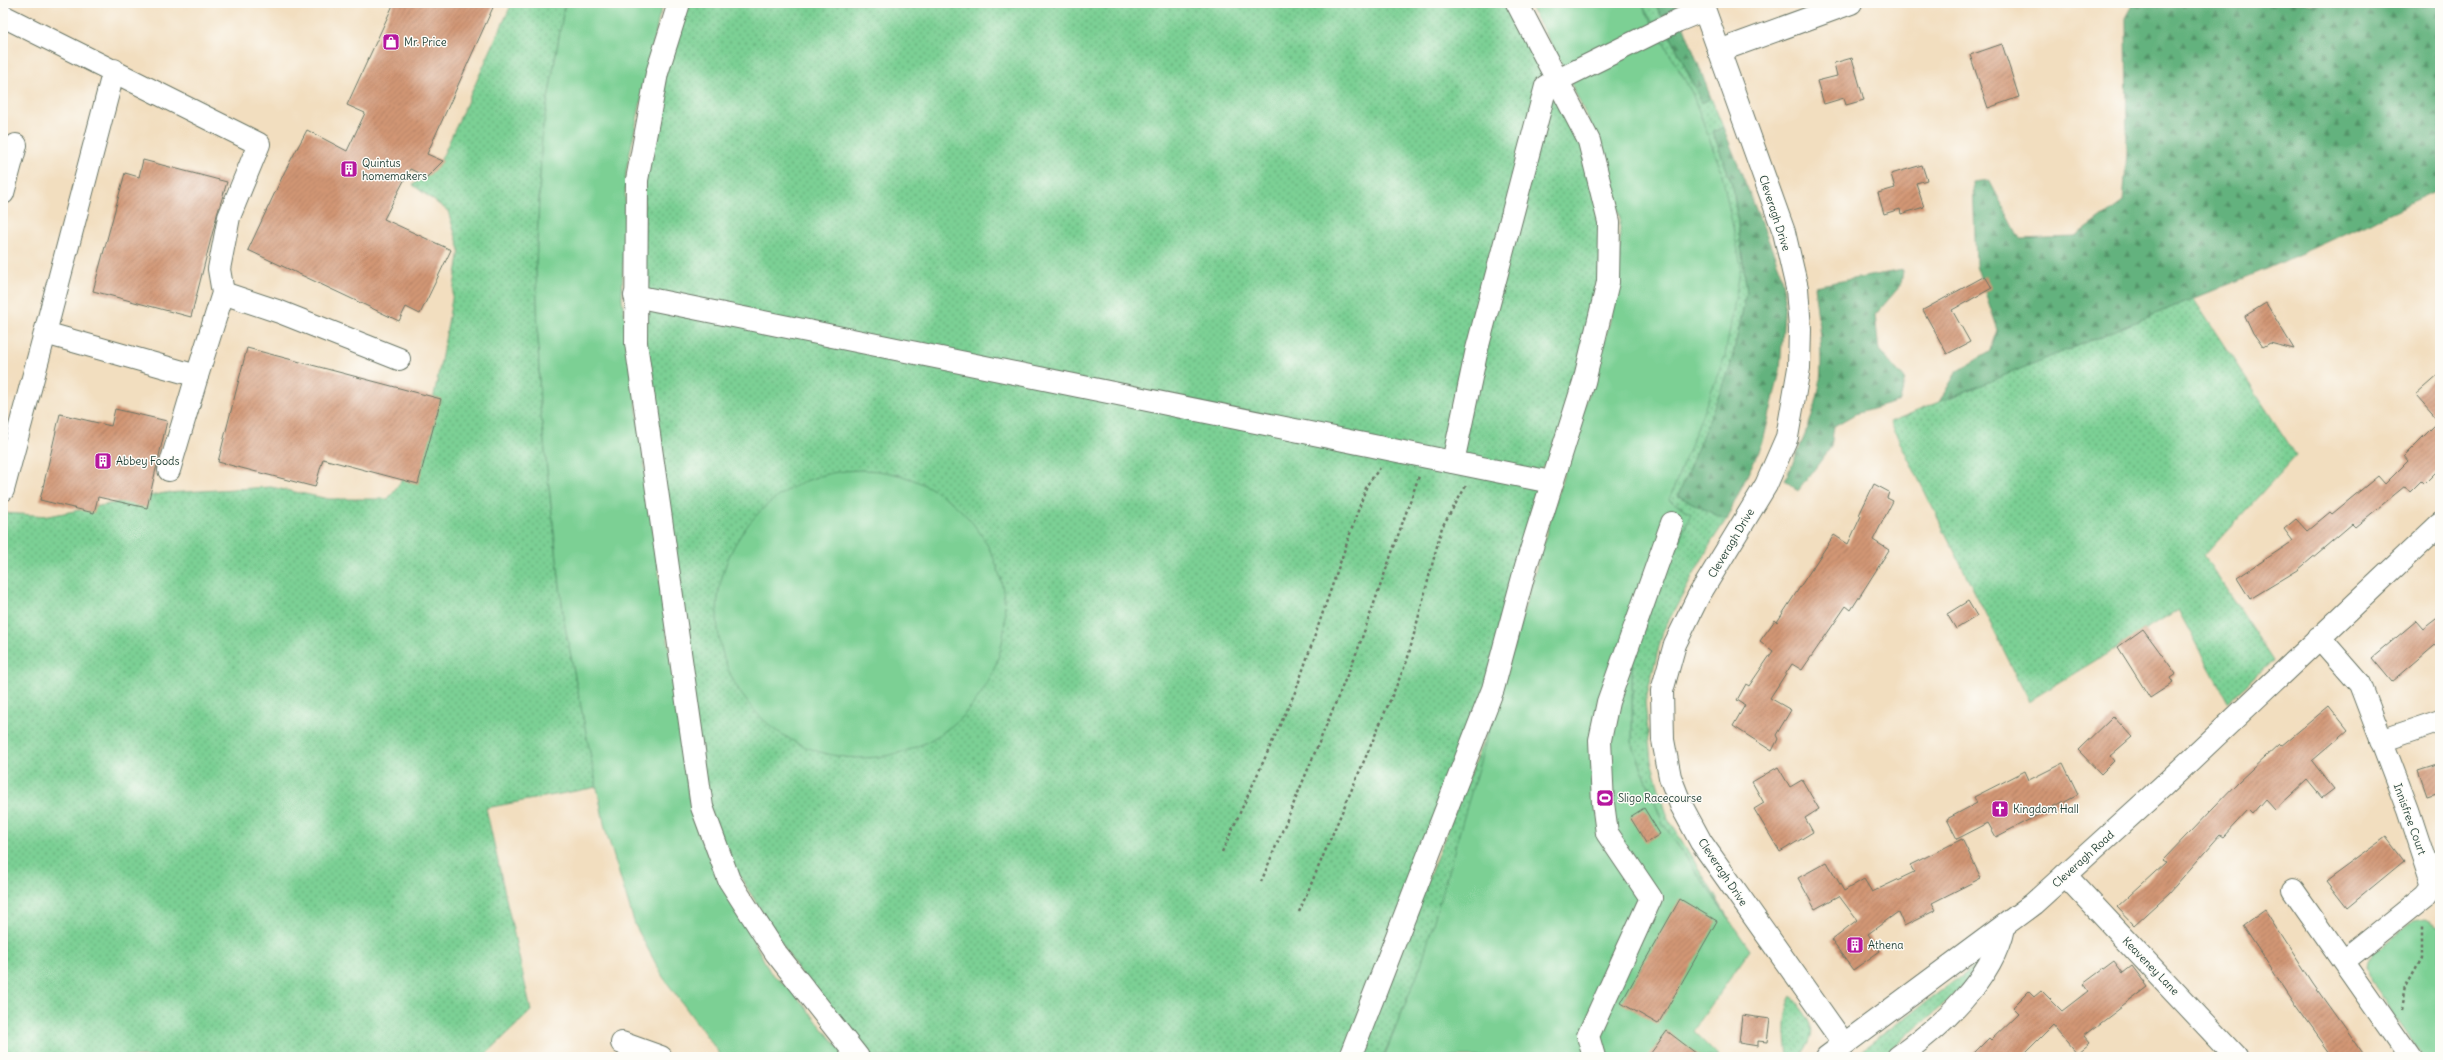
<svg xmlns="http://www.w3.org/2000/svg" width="2443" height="1060" font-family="Delius,sans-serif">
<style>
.grass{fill:url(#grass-dots);stroke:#4d8664}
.forest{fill:url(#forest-firs);stroke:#427859}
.park{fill:#7bd094;stroke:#4d8664}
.building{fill:url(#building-hatch)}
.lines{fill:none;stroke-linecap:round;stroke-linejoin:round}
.minor-casing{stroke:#697565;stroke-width:24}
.path{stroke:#697565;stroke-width:2.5;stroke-dasharray:3 3;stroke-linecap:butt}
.minor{stroke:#fff;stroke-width:22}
.labels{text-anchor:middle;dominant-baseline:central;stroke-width:3;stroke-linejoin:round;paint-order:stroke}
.poi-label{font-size:11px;fill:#1f3d34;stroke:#fdfcf7;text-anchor:start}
.street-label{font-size:11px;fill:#1f3d34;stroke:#fdfcf7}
</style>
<defs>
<pattern id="grass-dots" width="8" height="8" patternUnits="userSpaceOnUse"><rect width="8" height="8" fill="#7bd094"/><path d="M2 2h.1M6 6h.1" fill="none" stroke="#64aa7a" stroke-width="1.8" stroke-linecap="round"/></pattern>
<pattern id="forest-firs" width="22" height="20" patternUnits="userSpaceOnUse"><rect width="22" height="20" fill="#64b27e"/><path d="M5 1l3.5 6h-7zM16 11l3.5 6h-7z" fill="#529268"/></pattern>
<pattern id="building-hatch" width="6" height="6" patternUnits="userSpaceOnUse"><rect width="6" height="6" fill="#d29675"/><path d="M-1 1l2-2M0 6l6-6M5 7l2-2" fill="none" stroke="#aa7c61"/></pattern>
</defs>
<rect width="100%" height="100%" fill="#fdfcf7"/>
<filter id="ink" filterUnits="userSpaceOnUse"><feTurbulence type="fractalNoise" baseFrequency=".025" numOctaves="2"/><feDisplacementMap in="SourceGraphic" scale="8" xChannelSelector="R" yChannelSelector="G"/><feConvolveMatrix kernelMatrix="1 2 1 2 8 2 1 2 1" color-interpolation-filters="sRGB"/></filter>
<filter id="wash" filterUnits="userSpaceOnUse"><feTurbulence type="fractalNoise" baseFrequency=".012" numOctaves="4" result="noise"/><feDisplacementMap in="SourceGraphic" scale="16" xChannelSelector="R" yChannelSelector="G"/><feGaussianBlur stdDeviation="0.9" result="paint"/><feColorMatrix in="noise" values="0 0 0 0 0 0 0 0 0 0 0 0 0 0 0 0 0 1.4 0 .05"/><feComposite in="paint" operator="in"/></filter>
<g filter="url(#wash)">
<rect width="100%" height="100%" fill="#f2debf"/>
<g class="grass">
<polygon points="512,3 565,3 542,134 536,266 540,406 564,621 597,787 486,808 531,1011 483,1057 3,1057 3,513 49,516 165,493 271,487 329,499 388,499 423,451 446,335 460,250 448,211 413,185 440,162"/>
<polygon points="687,3 1512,3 1587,147 1605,223 1603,282 1555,453 1540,469 1533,526 1494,669 1345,1057 868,1057 805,981 724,851 707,803 643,343 644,182 664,77"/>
<polygon points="1641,3 1655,3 1702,103 1711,98 1723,127 1713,132 1733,187 1747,292 1730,368 1679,496 1726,520 1712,541 1663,631 1645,702 1651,761 1668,818 1729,919 1663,824 1632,743 1632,660 1656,594 1691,513 1669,500 1691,440 1721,170 1692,93"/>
<polygon points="2193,298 2296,455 2204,556 2273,660 2228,702 2178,610 2029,701 1890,422"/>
<polygon points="1499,701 1421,966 1383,1057 1357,1057"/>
<polygon points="1980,962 1959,991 1882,1057 1852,1057"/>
<path d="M1792,996c19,27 29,31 8,61h-13c-2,-19 -5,-44 5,-61z"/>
</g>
<g class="forest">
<polygon points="1655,3 1675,3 1711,98 1702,103"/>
<polygon points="2134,3 2440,3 2440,190 2269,268 1939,402 1957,371 1990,352 1998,330 1976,266 1973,182 1989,180 2020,239 2075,237 2123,202 2127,152 2126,18"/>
<polygon points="1723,127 1779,267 1785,298 1780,371 1763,442 1726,520 1678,496 1730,368 1747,292 1733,187 1713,132"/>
<path d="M1903,270l-2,15 -26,30 4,35 26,29 -5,22 -45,13 -21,12 -3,21 -33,44 -13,-11c12,-27 27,-57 33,-86 7,-35 0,-73 -4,-108z"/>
</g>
<g class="park">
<polygon points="565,3 664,3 659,17 626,171 622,298 689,797 699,836 770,972 793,992 846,1057 722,1057 663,977 635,925 605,828 564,621 540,406 536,266 542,134"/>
<polygon points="1528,3 1641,3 1692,93 1721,170 1741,266 1725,356 1669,500 1691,513 1656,594 1632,660 1632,743 1663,824 1750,950 1693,1031 1719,1057 1384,1057 1421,965 1557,496 1610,321 1620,260 1620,218 1603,150 1556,53"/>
<circle cx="861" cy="614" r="144"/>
<polygon points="2425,919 2440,927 2440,1057 2423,1057 2371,982 2367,965 2373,953 2413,921"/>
</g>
<g id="blocks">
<g class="building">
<polygon points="394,3 495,3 427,154 443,161 427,177 410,169 384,219 451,250 420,314 406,307 399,321 248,250 285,171 307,130 347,151 365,113 347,105"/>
<polygon points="2002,44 2019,97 1988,108 1970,55"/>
<polygon points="1852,58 1864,100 1846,105 1844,98 1824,104 1817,81 1837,76 1834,63"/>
<polygon points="143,160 227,182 217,215 191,317 93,291 125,173 139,177"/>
<polygon points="1922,165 1927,180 1916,183 1924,207 1901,214 1900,209 1884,214 1878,193 1895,188 1891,174"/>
<polygon points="1985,276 1992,288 1952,310 1970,342 1947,354 1923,310"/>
<polygon points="2266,303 2294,349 2270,343 2263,347 2253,333 2245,316"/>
<polygon points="247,348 441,399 418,484 323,459 315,487 218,462"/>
<polygon points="2440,374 2440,468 2424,484 2421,481 2410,492 2405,486 2355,527 2352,524 2298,570 2250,599 2237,578 2293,541 2284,529 2296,519 2307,531 2330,512 2332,514 2378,476 2385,484 2408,461 2404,456 2439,421 2416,395"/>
<polygon points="115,409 167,421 147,508 98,497 94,513 40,500 60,414 111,426"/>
<polygon points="1874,484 1889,492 1887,498 1893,501 1873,540 1889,550 1851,610 1846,606 1802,670 1792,664 1770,698 1791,710 1776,735 1778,739 1772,751 1733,726 1745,705 1737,700 1746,684 1749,686 1773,651 1760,641 1775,620 1777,622 1834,535 1848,544 1861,516 1859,515"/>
<polygon points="1968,601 1977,616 1956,629 1947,614"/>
<polygon points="2440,616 2440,641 2392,682 2372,658 2416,621 2423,629"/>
<polygon points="2143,629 2176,674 2170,678 2173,683 2150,698 2118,647"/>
<polygon points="2329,706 2348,730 2312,761 2334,789 2322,798 2307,780 2275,810 2265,799 2252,814 2248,810 2223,837 2220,835 2169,893 2134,925 2117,907 2166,862 2163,860 2238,782 2279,744 2281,746"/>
<polygon points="2113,716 2132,737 2110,756 2114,761 2101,774 2078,750"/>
<polygon points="2063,763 2078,794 1996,837 1988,823 1957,839 1947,819 1977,803 1974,797 2025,771 2029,780"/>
<polygon points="2440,763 2440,792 2427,796 2418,770"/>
<polygon points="1778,767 1790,787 1802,780 1819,809 1805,818 1813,832 1780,852 1754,809 1764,803 1752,782"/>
<polygon points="1644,808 1660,834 1646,843 1630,817"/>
<polygon points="2386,837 2404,861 2347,908 2326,881"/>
<polygon points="1962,839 1981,878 1932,903 1936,910 1904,926 1898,912 1868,934 1880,951 1853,970 1831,940 1857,920 1839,896 1815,909 1798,878 1827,862 1844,891 1864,879 1872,892 1914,872 1910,865"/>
<polygon points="1680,899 1717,921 1658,1024 1621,1003"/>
<polygon points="2265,910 2313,984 2365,1057 2333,1057 2296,1006 2243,926"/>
<polygon points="2114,961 2123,973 2132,966 2148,987 2084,1036 2089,1042 2076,1053 2053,1025 2021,1057 1970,1057 1989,1038 1991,1040 2019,1013 2013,1007 2029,991 2034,996 2041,990 2062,1011 2088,991 2083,984"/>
<polygon points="1742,1015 1770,1019 1767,1042 1758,1041 1758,1046 1739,1043"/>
<polygon points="1667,1031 1701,1057 1648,1057"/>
</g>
</g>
</g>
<g filter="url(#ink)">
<use href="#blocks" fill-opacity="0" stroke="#697565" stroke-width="1"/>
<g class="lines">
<g class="minor-casing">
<g id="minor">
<polyline points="679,3 657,73 637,180 636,343 702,807 729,880 776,953 858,1057"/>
<polyline points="1702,3 1784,232 1797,288 1800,329 1799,368 1787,437 1766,485 1698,597 1675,644 1662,691 1663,740 1670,777 1681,805 1701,842 1844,1044"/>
<polyline points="3,16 259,144 229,217 219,269 223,293 197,376 45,333 114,70"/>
<polyline points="1719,51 1851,3"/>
<polyline points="3,193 16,145"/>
<polyline points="223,293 280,312 399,359"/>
<polyline points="635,296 1551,482"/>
<polyline points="1453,462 1477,349 1546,86 1677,21 1704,10"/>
<polyline points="169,470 197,376"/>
<polyline points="3,490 45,333"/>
<polyline points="2319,637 2360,684 2408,810 2433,886 2426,895 2344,961"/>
<polyline points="2381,741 2440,721"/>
<polyline points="2065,875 2236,1057"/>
<polyline points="2293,890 2410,1057"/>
<polyline points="622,1043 661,1057"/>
<polyline points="1350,1057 1493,689 1526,566 1584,382 1608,282 1609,222 1589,141 1517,3"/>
<polyline points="1594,1057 1588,1036 1651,898 1607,833 1603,803 1600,740 1608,702 1672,523"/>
<polyline points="1827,1057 2033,904 2163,786 2440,524"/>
<path d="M1898,1057c42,-30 95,-78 105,-129"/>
</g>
</g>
<g class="path">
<polyline points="1222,852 1296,690 1367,485 1380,468"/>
<polyline points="1261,882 1358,649 1419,476"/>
<polyline points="1299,912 1407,661 1442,527 1466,486"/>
<polyline points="2402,1009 2406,987 2422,958 2422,924"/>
</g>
<use href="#minor" class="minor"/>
</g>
</g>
<defs>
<g id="shop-square" transform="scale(0.9)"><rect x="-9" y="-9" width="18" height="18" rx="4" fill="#b5179e" stroke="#fdfcf7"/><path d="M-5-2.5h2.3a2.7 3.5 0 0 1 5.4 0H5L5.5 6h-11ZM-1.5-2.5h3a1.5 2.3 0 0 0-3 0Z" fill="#fff"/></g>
<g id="building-square" transform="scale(0.9)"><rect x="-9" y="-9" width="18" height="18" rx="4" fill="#b5179e" stroke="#fdfcf7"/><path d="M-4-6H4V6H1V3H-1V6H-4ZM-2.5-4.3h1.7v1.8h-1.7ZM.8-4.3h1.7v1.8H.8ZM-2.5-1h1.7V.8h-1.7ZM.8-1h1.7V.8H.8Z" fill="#fff"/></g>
<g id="stadium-square" transform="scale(0.9)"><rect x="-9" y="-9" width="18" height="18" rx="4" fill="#b5179e" stroke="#fdfcf7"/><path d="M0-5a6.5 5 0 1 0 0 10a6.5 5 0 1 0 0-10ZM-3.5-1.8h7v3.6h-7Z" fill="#fff"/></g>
<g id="church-square" transform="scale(0.9)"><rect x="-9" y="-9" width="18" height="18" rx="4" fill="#b5179e" stroke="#fdfcf7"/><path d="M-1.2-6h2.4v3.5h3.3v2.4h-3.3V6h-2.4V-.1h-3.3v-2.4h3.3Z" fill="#fff"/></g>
</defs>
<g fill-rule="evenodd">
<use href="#shop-square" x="391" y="42"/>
<use href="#building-square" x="349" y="169"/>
<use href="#building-square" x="103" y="461"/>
<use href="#stadium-square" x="1605" y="798"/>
<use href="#church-square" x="2000" y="809"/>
<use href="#building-square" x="1855" y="945"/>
</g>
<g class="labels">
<g class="poi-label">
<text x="404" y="42">Mr. Price</text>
<text x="362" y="163">Quintus<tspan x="362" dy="13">homemakers</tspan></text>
<text x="116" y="461">Abbey Foods</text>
<text x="1618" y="798">Sligo Racecourse</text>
<text x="2013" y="809">Kingdom Hall</text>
<text x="1868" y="945">Athena</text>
</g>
<g class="street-label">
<text transform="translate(1775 213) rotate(72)">Cleveragh Drive</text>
<text transform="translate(1731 543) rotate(-59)">Cleveragh Drive</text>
<text transform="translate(2410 819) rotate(70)">Innisfree Court</text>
<text transform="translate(2083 859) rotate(-42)">Cleveragh Road</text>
<text transform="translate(1723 872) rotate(56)">Cleveragh Drive</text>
<text transform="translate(2151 966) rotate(46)">Keaveney Lane</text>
</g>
</g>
<rect width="2443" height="1060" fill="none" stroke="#fdfcf7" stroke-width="16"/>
</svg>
